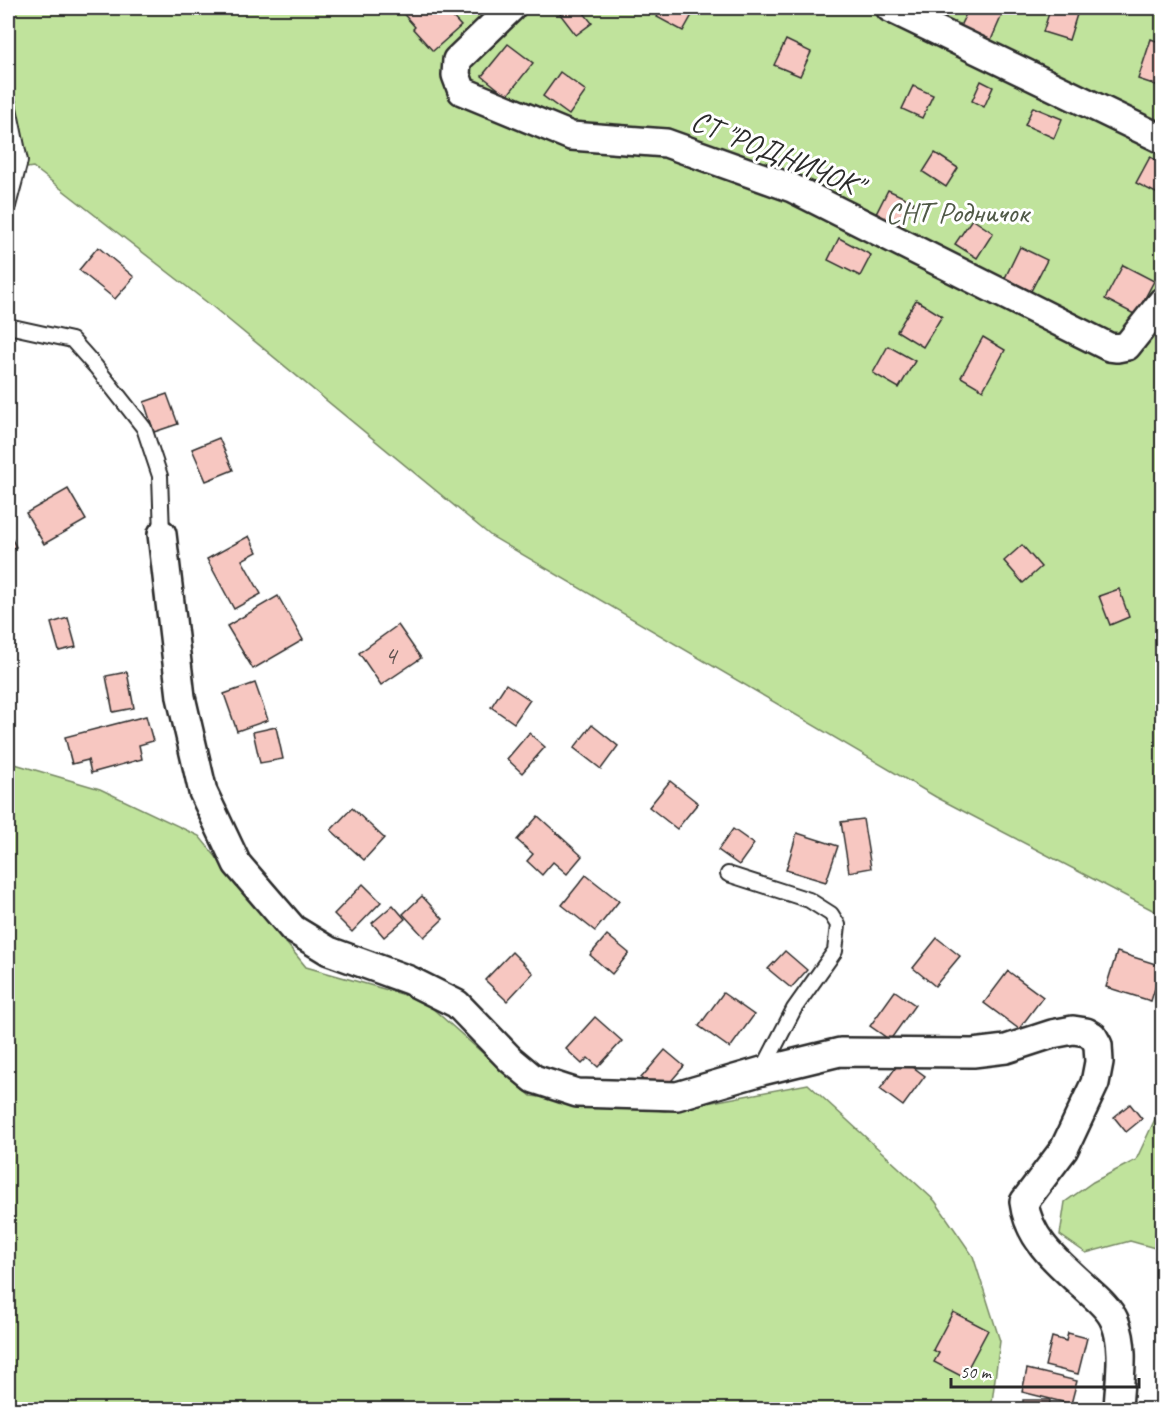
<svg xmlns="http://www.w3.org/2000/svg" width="1170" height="1417" font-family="Caveat,sans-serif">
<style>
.green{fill:#c0e39c;stroke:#768764;stroke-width:1.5}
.building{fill:#f7c7c1;stroke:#2b2b2b;stroke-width:1.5}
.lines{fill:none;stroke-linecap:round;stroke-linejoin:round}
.lane-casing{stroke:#2b2b2b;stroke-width:18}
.street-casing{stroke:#2b2b2b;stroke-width:32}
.lane{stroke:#fff;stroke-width:14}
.street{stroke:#fff;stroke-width:27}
.labels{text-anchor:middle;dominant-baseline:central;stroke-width:6;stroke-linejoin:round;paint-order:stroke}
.number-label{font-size:27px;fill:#5e5250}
.street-label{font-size:30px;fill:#2b2b2b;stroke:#fff}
.park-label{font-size:30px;fill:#505947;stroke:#fff}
</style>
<rect width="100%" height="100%" fill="#fff"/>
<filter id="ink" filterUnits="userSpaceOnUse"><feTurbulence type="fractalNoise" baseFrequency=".0167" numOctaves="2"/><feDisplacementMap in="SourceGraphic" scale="12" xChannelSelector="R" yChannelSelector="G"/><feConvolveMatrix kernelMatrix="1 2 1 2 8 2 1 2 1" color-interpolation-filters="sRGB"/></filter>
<g filter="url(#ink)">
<g class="green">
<polygon points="8,8 1162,8 1162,915 936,797 491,536 213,307 33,167 8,171"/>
<polygon points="8,762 100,789 199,836 306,967 423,1000 531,1096 665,1111 808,1084 935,1201 973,1256 1000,1341 991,1409 8,1409"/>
<polygon points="1162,1104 1162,1250 1130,1241 1086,1253 1060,1235 1065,1202 1093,1182 1136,1160"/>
</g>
<g class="building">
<polygon points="403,8 444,8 461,26 433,51 413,29 415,27 400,10"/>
<polygon points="568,8 580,8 592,23 576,35 560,14"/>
<polygon points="662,8 696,8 683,31 657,17"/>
<polygon points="969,8 1005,8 991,40 960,26"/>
<polygon points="1043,8 1079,8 1069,40 1043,32 1050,10"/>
<polygon points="1151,39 1162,43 1162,87 1138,79"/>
<polygon points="786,40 811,52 800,76 774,65"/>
<polygon points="508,44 533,63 507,96 482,76"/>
<polygon points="560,72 586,91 569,115 543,96"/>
<polygon points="981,81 993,87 984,107 972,101"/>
<polygon points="913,86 933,95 922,118 902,109"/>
<polygon points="1033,107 1062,119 1054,138 1025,125"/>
<polygon points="935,153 958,168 946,187 923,172"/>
<polygon points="1150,157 1162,163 1162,196 1136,183"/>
<polygon points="888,190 914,202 901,228 875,216"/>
<polygon points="972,219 993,233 977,258 955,244"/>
<polygon points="839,238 871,255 860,276 828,260"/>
<polygon points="98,247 134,277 115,299 79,270"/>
<polygon points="1020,247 1047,260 1031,291 1005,278"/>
<polygon points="1123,265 1154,281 1136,315 1105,299"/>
<polygon points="916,300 942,316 923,347 897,331"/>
<polygon points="983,337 1005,350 983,390 961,377"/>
<polygon points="888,346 915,361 899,388 873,373"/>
<polygon points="167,394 178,424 154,432 144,402"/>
<polygon points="219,438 233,470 206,481 192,449"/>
<polygon points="68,489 86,520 44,544 26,513"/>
<polygon points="8,532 16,547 8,552"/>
<polygon points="249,536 257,552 242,560 261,594 234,609 207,559"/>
<polygon points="1022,545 1041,567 1023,583 1004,561"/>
<polygon points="1119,589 1129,617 1110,625 1099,596"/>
<polygon points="278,596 303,640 253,669 227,626"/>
<polygon points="68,618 76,647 59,651 51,623"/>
<polygon points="398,625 421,658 381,685 359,653"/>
<polygon points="127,672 134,708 113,712 106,676"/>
<polygon points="255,683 268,720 237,731 224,694"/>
<polygon points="506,684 530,700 514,723 491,707"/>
<polygon points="146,716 153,741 139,745 142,759 91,773 88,760 72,764 65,737"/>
<polygon points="592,725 618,746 601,769 574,748"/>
<polygon points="276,727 283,759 260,763 253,732"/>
<polygon points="529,733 545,747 522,773 507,759"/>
<polygon points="670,781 698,803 677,829 649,807"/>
<polygon points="352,808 384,838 364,860 331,830"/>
<polygon points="538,816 582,856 567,874 553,862 542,875 527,861 533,854 517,840"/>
<polygon points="863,819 871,868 849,872 841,822"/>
<polygon points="733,829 754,844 739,865 718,850"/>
<polygon points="797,833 838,846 826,882 786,870"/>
<polygon points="586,875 619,901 595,931 562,905"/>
<polygon points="363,884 381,902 352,932 334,914"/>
<polygon points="422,896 443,919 424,937 403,914"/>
<polygon points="393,905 405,919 384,937 372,923"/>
<polygon points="607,935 629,953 612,974 590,955"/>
<polygon points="937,938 960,956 935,986 913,968"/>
<polygon points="785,951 807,970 791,988 768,969"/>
<polygon points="512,952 533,973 507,1001 485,980"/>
<polygon points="1117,952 1162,966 1151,1001 1106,987"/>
<polygon points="1008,971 1043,997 1019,1029 984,1003"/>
<polygon points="895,991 915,1005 890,1040 870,1026"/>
<polygon points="723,993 754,1015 730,1048 699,1026"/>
<polygon points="595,1017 622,1041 598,1067 588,1058 582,1064 566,1049"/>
<polygon points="665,1050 684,1066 660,1094 641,1078"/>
<polygon points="902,1059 925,1076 903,1106 880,1089"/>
<polygon points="1130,1104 1142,1119 1126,1132 1114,1117"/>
<polygon points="953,1312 988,1330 963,1377 934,1362 939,1353 933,1350"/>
<polygon points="1068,1333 1087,1338 1078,1374 1045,1366 1052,1337 1066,1341"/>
<polygon points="1027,1369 1077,1381 1071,1404 1022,1392"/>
<polygon points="1023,1400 1050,1400 1049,1410 1023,1410"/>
</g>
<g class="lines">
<g class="lane-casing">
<g id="lane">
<polyline points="8,103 20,161 8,206"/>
<polyline points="8,326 72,340 96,367 144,428 160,476 162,534"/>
<polyline points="728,874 809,900 831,914 838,925 835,951 794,1009 763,1069"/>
</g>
</g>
<g class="street-casing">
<g id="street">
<polyline points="511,8 457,60 456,75 462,91 571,136 666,143 792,188 1109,347 1117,348 1127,346 1162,302"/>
<polyline points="890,8 1162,139"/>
<path d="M162,534l19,163 22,95 34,72 56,65 36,22 80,29 48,24 53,55 24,20 43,14 100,3 85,-25 78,-19 133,1 33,-4 46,-15 21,-4 13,2 7,4 5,9 1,17 -4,21 -31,66 -40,53c5,41 39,64 67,91 8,7 20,18 24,29 11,27 4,59 3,88"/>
</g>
</g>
<use href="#lane" class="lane"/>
<use href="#street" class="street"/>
</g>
</g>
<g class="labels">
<g class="number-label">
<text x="390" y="655">4</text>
</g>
<g class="street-label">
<text transform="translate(777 153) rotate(22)">СТ "РОДНИЧОК"</text>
</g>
<g class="park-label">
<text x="957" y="212">СНТ Родничок</text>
</g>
</g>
<rect width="1170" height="1417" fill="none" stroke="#fff" stroke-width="30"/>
<rect x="15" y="15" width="1140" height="1387" fill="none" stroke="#2b2b2b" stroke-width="2" filter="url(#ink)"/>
<path d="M951 1378v9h188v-9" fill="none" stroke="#2b2b2b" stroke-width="3"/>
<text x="960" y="1378" font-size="18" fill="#2b2b2b" stroke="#ffffff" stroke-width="4.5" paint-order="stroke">50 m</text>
</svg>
